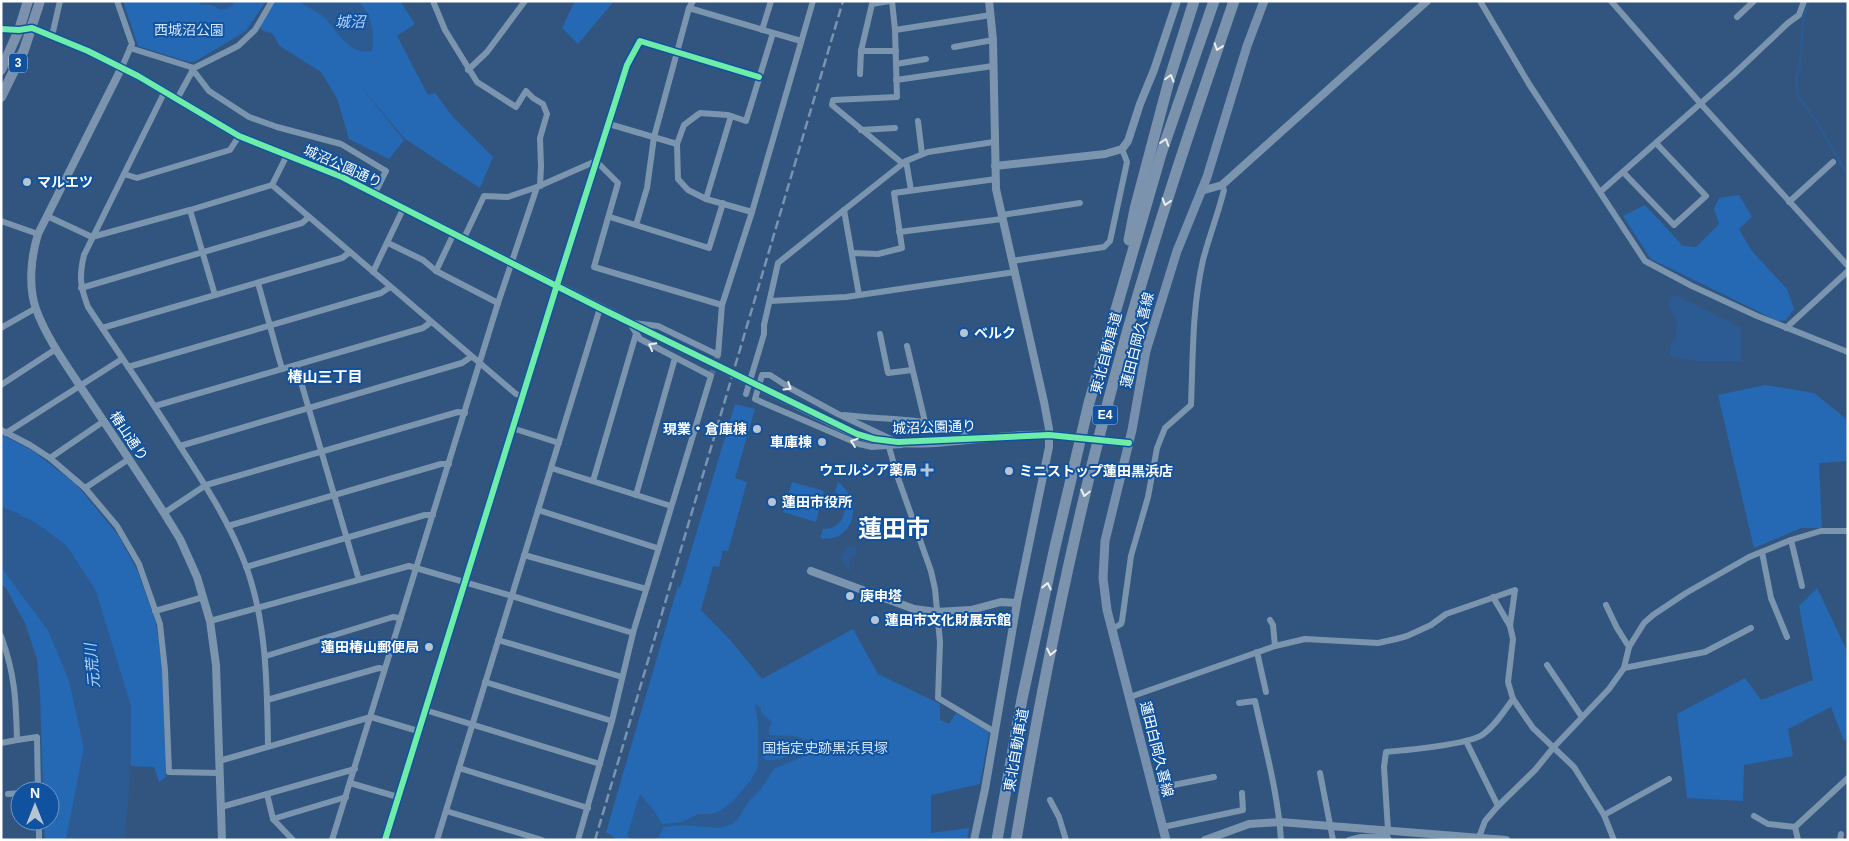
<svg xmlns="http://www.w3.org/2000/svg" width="1849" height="841" font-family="Arial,'Noto Sans JP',sans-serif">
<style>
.green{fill:#2569b5}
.water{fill:#2c5b93;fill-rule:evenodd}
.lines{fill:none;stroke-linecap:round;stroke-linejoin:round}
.stream{stroke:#2c5b93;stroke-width:2.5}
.minor-tunnel{stroke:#506e92;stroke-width:6;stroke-dasharray:6 3;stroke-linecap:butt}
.minor{stroke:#7c95af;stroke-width:6}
.tertiary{stroke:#7c95af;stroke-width:8}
.secondary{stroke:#7790ad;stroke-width:9}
.primary{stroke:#7b91ae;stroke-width:10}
.motorway{stroke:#7c93ae;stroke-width:11}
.rail{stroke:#7c93ae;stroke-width:2.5;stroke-dasharray:9 4;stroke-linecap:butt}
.tertiary-bridge{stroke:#7c95af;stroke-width:8}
.cycleway-casing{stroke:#1052a0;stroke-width:9}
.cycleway{stroke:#6deda7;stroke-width:6}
.oneway{stroke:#ebeff3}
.poi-dot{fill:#b7c4d2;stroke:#1052a0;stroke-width:2}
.labels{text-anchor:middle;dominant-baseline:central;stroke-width:4;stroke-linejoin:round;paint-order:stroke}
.shield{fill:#1052a0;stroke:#b7cbe2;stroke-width:1}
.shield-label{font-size:12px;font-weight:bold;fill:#fff}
.park-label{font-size:14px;fill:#d1e6fe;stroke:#1052a0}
.street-label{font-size:14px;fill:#fff;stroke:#1052a0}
.poi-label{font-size:14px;font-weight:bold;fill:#fff;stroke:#1052a0;text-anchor:start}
.water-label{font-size:15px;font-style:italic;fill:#b4d6fc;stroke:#1052a0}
.neighbourhood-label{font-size:15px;font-weight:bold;fill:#fff;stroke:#1052a0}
.town-label{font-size:24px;font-weight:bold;fill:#fff;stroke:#1052a0}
</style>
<rect width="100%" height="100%" fill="#31557f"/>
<g class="green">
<polygon points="123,1 266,1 246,31 196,61 189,62 138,46"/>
<polygon points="275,1 400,1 415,24 397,36 428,95 435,93 453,117 493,157 480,188 405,139 355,80 404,140 389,159 349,139 337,98 321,72 280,46 272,33 263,31 259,26"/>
<polygon points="575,1 614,1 578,44 562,28"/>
<polygon points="1739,195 1752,217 1739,229 1751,250 1787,289 1794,309 1786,320 1778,321 1651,259 1623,216 1645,205 1683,246 1696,247 1719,224 1714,209 1719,198"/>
<polygon points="1765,385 1814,393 1844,417 1848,424 1848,461 1819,463 1822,528 1801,528 1754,548 1718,395"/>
<polygon points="735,404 755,409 735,478 747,482 728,551 723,550 719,567 713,566 701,610 731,641 762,679 853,629 878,674 940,704 940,720 949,724 956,713 989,732 980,784 931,795 931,833 969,828 967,840 617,840 606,832 678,586 680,588"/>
<polygon points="1,434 33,451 76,484 118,535 137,570 155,619 162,663 166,777 159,782 154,767 131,766 131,706 19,514 1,507"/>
<polygon points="792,482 824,491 816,522 783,512"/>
<path d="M838,482c28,21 14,62 -18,56l3,-9c21,1 30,-25 12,-37z"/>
<polygon points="1,567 48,630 69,680 84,748 66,840 45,840 44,821 50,821 50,791 43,791 40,694 37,659 25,623 6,588 1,584"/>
<polygon points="1817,588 1848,653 1848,739 1844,741 1831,707 1788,729 1793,756 1744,765 1743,801 1687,798 1677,714 1745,678 1761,700 1813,680 1799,606"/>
</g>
<g class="water">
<polygon points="198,1 235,1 232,7 221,10 211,5 201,5"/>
<path d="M301,1h56c15,10 18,33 15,50 -22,5 -35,-19 -47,-33 -6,-6 -17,-10 -24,-15z"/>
<polygon points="1675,295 1741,328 1741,361 1696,361 1670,356 1670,346 1676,339 1677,320 1669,308 1669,298"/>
<polygon points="1,507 35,522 67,546 96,591 131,706 131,766 125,840 66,840 84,748 69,680 48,630 1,567"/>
<path d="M852,546l4,1c4,9 -4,8 -7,14l2,8 -3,1 -8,-13 8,-10z"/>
<path d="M755,704l6,4v4l11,10 -3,7v6l25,1 27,7v6l-47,20 -13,20 -12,12 -12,19 -5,4 -13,4 -36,-3 -19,2 -7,13h-26l-4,-4 12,-40 2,-1 14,17 7,12 20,-2 16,-8h13l9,-3 12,-9 19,-22 6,-11 1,-7v-37zM770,740l24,1 3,3c-3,12 -19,17 -31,16 -7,-5 -4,-8 -2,-15h2z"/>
</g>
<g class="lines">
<polyline class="stream" points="1809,1 1803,21 1800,66 1796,78 1798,96 1819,125 1848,176"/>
<polyline class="minor-tunnel" points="711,376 718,355"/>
<g class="minor">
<polyline points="117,1 132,44 122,67"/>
<polyline points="433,1 445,30 477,82 516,107 526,91 533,98 543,104 547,114 540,138 541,166 540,186"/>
<polyline points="889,1 872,4 861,51 896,51"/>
<polyline points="892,1 895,30 897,97 833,100 832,105 902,163"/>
<polyline points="1480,1 1529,84 1645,261 1692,286 1757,316 1848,352"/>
<polyline points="1611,1 1701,104 1848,266"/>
<polyline points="689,8 801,41"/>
<polyline points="1737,17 1754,1"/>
<polyline points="1,29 19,30"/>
<polyline points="762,30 771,1"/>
<polyline points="895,30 991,15"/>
<polyline points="52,36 60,1"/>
<polyline points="954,47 993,40"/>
<polyline points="130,48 194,68"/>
<polyline points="896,64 926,59"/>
<polyline points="627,65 640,41 759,77"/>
<polyline points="468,70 487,52 525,1"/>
<polyline points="192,71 196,74 209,91 249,117 277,127 341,144 386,171 375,193"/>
<polyline points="860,74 861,51"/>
<polyline points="896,80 993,66"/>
<path d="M165,91l-81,164c-5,21 -4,31 4,52 30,45 61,90 90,136 26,40 51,78 68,123 21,58 21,120 22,180"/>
<polyline points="177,99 194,68 238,46 255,30 272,1"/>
<polyline points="918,121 922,154"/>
<polyline points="609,124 677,144"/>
<polyline points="861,130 895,128"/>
<polyline points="906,161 911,190"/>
<polyline points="1623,172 1674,225 1706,196 1656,143"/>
<polyline points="124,174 137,178 230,150 239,136"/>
<polyline points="272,185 516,394 522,396"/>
<polyline points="1600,192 1734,74 1788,23 1799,15 1804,1"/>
<polyline points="706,199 731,116"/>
<polyline points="1789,202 1833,162"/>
<polyline points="190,210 215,295"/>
<polyline points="844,210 906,161 928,152 994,142"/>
<polyline points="752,212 706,199 688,190 678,179 677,144 684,125 700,113 728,115 746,121 773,33"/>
<polyline points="1002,215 1080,203"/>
<polyline points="47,216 92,237 190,210 272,185 287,155"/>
<polyline points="610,217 709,248 723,203"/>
<polyline points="1,221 38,234"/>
<polyline points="636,225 647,188 654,137 689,8 693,1"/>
<polyline points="899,232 1002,219"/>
<polyline points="454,233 436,271 498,303"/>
<polyline points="464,238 484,196 508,197 537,187 596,161 618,183 594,267 722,305"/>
<polyline points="388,243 423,260 436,271"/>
<polyline points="852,253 878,254 902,248 894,193 996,179"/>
<polyline points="1012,261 1104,247 1110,241 1127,162 1122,149"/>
<polyline points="373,272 404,207"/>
<polyline points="258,283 282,369"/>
<polyline points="81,288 302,223 309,217"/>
<polyline points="770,301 846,297 1015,272"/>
<polyline points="633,323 658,326 718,355 722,305 752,212 813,1"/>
<polyline points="1,328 36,308"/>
<polyline points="102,328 342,258 350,252"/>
<polyline points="1786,328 1848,271"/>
<polyline points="880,334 888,373 912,370"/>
<polyline points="907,346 925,422"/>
<polyline points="296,365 359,580"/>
<polyline points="128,367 381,293 390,287"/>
<polyline points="1,385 56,349"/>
<polyline points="746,394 764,334 764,325 778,263 844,210 859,295"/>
<polyline points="155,406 423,328 431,322"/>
<path d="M844,415c38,5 80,2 117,16l4,3 2,6"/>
<polyline points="512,428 559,443"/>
<polyline points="1,430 30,445 50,458 85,488 117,526 139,564 160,624 165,670 169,772 220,773"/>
<polyline points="6,433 122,359"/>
<polyline points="895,441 838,414 790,388 770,375 762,375 755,399 766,404 859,444 872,447 901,445"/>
<polyline points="180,446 462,363 471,357"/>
<polyline points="889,447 897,475 931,571 935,589 940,642 938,698 995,732"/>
<polyline points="50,458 104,421"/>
<polyline points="551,468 671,506"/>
<polyline points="593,481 636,334"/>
<polyline points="85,488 129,459"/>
<polyline points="636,495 675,358"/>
<polyline points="538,510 657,548"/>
<polyline points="164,513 206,485 458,412 465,413"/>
<polyline points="228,526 441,464 449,464"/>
<polyline points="1791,540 1802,586"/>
<polyline points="1762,552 1771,598 1787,637"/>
<polyline points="524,555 646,589"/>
<polyline points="246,567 425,515 433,515"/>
<polyline points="1493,597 1510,626"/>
<polyline points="1606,605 1617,628 1629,647"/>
<polyline points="155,611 204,597"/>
<polyline points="1270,620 1273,625 1275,646"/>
<polyline points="210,621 409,566 512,596 633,633"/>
<path d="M1112,629l9,-5 1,-3 9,-65 17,-59 9,-49 8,-20 26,-23c2,-48 1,-97 12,-145 6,-23 15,-46 21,-70l-2,-5"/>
<path d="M1,636c14,38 15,64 16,104l-16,3"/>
<polyline points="498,640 622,677"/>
<polyline points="1257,652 1266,692"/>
<polyline points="266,656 393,617 401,618"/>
<polyline points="1547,665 1582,717"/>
<polyline points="1624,668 1705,652 1751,628"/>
<polyline points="485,682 612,721"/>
<polyline points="1130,697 1275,646 1305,639 1378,643 1396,639 1407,636 1431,625 1446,614 1515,590 1510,626 1513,639 1508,682 1513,699 1533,728 1574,767 1604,815 1614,840"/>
<polyline points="267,700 379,668 384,669"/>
<path d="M1239,703l16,-2c10,46 23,92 26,139"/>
<polyline points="425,710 600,764"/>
<polyline points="17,740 37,737 38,791"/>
<polyline points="1466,741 1498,806"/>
<polyline points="219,761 371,717 418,731"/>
<polyline points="459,768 588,808"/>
<polyline points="1320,773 1333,840"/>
<polyline points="350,783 398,797"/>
<polyline points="1153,789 1214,777"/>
<polyline points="8,794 20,793"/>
<polyline points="267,794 273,819 293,840"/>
<polyline points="1050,800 1059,817 1066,840"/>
<polyline points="221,807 355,769"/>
<polyline points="446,811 542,840"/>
<polyline points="1604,815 1669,779"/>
<polyline points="1754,816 1768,824 1795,827 1848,778"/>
<polyline points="273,819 346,797"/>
<polyline points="39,821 39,840"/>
<polyline points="1163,827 1243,810 1242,793"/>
<polyline points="1795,827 1798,840"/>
<polyline points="332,840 498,303 537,187"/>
<polyline points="437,840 600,308"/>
<polyline points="578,840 612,721 633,633 711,376 640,339 629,322"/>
<polyline points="1349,840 1361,837 1387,836"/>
<path d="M1389,840l-2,-4 1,-6 -4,-63 2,-15c22,-2 80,-7 96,-17 13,-9 22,-24 31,-36"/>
<polyline points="1478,840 1485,821 1498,806 1535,770 1553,748 1609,689 1624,668 1629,647 1644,623 1653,615 1686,593 1749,557 1791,540 1821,531 1848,531"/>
<polyline points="1840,840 1841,834"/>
</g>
<g class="tertiary">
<polyline points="28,28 32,28 88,51 138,76 239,136 342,177 655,335"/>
<path d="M122,67l-84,167c-7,23 -10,52 -2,75 11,30 31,57 48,83 27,40 54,80 80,121l16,26 17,38 13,44 6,44 6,175"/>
<polyline points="995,166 1105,154 1122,149 1128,141 1140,104 1154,70 1177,1"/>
<polyline points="1201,191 1222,185 1427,1"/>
<path d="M798,406c28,13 57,32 88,36 57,7 118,-12 176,-6"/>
<polyline points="811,571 914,609 936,612 971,610 1001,602 1017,603"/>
<polyline points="385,840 557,285 627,65"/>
<polyline points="974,840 985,789 1017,603 1049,447 1049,429 1044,402 996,189 993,40 989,1"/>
<polyline points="1205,840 1249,824 1280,822 1506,840"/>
</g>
<polyline class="secondary" points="1166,840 1107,610 1103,578 1105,541 1132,430 1146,351 1177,251 1207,177 1247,46 1264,1"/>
<g class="primary">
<polyline points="1,70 19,30 28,1"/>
<polyline points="1,97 24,50 40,1"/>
</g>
<g class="motorway">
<polyline points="1129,240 1135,209 1170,77 1194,1"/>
<polyline points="997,840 1022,699 1055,547 1089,403 1161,154 1214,1"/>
<path d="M1016,840c27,-162 60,-324 104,-482 33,-120 73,-238 114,-357"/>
</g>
<polyline class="rail" points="595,840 843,1"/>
<g class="tertiary-bridge">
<polyline points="655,335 798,406"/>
<polyline points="1062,436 1119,442"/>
</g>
<g class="cycleway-casing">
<g id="cycleway">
<polyline points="1,29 19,30 32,28 88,51 138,76 239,136 342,177 600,308 857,434 874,439 898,442 1049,435 1129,443"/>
<polyline points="385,840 557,285 627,65 640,41 759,77"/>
</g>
</g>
<use href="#cycleway" class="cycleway"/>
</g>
<defs><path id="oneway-chevron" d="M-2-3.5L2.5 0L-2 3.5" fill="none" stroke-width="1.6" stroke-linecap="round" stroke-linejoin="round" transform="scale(1.25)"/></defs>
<g class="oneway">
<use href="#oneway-chevron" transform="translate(1218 47) rotate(109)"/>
<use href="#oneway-chevron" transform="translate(1170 78) rotate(-74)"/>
<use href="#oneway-chevron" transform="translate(1165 142) rotate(-72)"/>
<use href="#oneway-chevron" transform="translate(1166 202) rotate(107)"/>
<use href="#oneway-chevron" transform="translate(652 346) rotate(-152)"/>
<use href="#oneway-chevron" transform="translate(788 387) rotate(32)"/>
<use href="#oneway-chevron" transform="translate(854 442) rotate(-161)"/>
<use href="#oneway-chevron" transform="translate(1085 493) rotate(103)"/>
<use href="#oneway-chevron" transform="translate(1047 586) rotate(-78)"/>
<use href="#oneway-chevron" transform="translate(1051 652) rotate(102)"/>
</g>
<g class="poi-dot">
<circle cx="27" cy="182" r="5"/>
<circle cx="964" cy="333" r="5"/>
<circle cx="757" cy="429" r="5"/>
<circle cx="822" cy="442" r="5"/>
<path d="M924.5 462.5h5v5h5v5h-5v5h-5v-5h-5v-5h5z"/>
<circle cx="1009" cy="471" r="5"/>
<circle cx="772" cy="502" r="5"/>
<circle cx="850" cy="596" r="5"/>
<circle cx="875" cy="620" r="5"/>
<circle cx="429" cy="647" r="5"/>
</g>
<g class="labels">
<g class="shield">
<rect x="9" y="53.5" width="18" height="19" rx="4"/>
<rect x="1092.5" y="405.5" width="25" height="19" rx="4"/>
</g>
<g class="shield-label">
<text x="18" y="63">3</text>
<text x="1105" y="415">E4</text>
</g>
<g class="park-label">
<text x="189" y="30">西城沼公園</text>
<text x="825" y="748">国指定史跡黒浜貝塚</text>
</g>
<g class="street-label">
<text transform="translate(343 166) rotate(24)">城沼公園通り</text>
<text transform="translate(1137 340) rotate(-76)">蓮田白岡久喜線</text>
<text transform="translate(1106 353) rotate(-75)">東北自動車道</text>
<text transform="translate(934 427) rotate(-2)">城沼公園通り</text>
<text transform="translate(129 436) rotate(56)">椿山通り</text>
<text transform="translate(1157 749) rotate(76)">蓮田白岡久喜線</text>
<text transform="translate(1016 750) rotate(-80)">東北自動車道</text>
</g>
<g class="poi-label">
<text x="37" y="182">マルエツ</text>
<text x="974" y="333">ベルク</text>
<text x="747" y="429" text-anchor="end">現業・倉庫棟</text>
<text x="812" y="442" text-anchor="end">車庫棟</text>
<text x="917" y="470" text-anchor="end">ウエルシア薬局</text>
<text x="1019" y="471">ミニストップ蓮田黒浜店</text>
<text x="782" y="502">蓮田市役所</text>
<text x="860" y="596">庚申塔</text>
<text x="885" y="620">蓮田市文化財展示館</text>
<text x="419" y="647" text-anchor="end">蓮田椿山郵便局</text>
</g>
<g class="water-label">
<text x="350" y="21">城沼</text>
<text transform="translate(92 666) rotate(-95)">元荒川</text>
</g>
<g class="neighbourhood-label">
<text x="325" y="376">椿山三丁目</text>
</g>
<g class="town-label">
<text x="894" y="528">蓮田市</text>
</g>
</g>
<rect width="1849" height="841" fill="none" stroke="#ffffff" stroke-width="5"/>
<g transform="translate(35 806)"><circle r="24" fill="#1052a0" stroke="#7097c6"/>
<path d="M0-4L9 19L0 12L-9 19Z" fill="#b7c4d2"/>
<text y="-8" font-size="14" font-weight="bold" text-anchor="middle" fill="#ffffff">N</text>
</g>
</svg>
